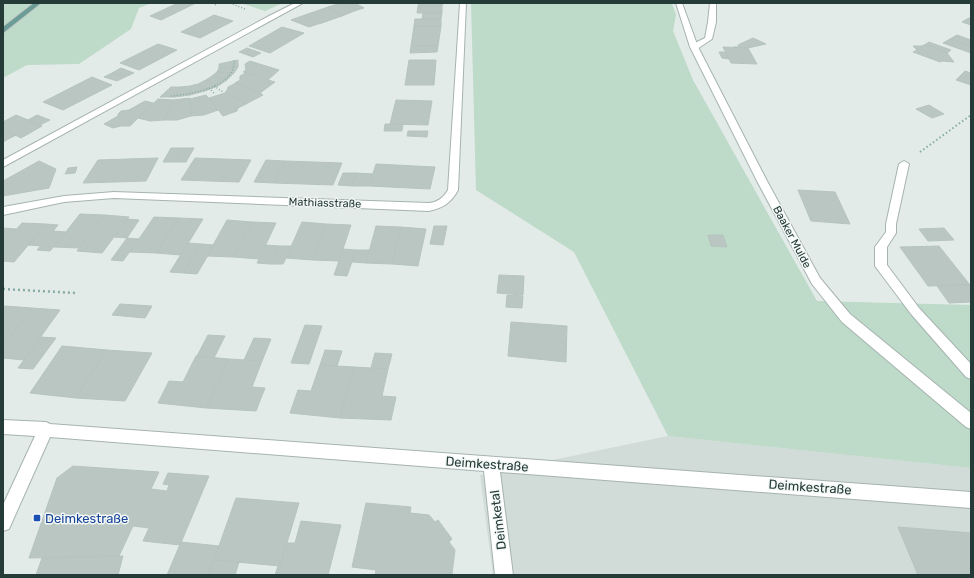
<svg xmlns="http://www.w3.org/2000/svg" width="974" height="578" font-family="Rubik,sans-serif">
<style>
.built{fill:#d1dbd8}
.green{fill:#bedac9}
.building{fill:#b9c6c2;stroke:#b6c4c0}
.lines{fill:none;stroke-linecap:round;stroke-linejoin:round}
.lane-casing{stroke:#a6b3b0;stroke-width:2}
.street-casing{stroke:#a6b3b0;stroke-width:2}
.primary-casing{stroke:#c2c8c7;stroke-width:2}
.path-far2{stroke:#87aca5;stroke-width:1.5;stroke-dasharray:1 2;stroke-linecap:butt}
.path-far1{stroke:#87aca5;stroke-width:2;stroke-dasharray:1.5 2.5;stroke-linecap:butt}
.path{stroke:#87aca5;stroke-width:2.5;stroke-dasharray:2 3;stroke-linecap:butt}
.lane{fill:#fff;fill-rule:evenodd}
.street{fill:#fff;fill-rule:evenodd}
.primary{fill:#6c9c96;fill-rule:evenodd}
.transit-dot{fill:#1a4fb4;stroke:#f3f8f6;stroke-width:1.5}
.labels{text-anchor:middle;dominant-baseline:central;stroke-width:3;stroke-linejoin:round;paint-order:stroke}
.street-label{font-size:11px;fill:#253b38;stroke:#f3f8f6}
.near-street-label{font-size:13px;fill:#253b38;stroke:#f3f8f6}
.near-transit-label{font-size:13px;fill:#164399;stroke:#f3f8f6;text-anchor:start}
</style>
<rect width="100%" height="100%" fill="#e3ebe9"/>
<polygon class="built" points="668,436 971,468 971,575 493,575 480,475"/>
<g class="green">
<polygon points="3,3 152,3 139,8 131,29 79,64 27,65 3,78"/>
<polygon points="240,3 283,3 265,11"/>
<polygon points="471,3 672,3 676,15 673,31 693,80 817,301 971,305 971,468 668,436 574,252 476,190"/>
</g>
<g class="building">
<polygon points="178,3 196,3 161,20 150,16"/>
<polygon points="341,3 344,3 357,10 342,16 328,7"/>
<polygon points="344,3 355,3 364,8 357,10"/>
<polygon points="419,3 443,3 442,6 418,6"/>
<polygon points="418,6 442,6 442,13 417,13"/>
<polygon points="328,7 342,16 319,24 305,15"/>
<polygon points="423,13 442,13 441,19 422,19"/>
<polygon points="214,15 233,21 200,38 181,32"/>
<polygon points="305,15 318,24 309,27 291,20"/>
<polygon points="969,18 971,18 971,25 962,22"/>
<polygon points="415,19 441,19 441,26 414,26"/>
<polygon points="414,26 441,26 438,46 411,46"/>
<polygon points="282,27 304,33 270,53 249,46"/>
<polygon points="957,35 971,40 971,47 950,39"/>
<polygon points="753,38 766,44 748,48 734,47 739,47 738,45"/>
<polygon points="950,39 971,47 971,53 943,43"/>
<polygon points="929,42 951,50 947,53 926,44"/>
<polygon points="158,44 177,50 139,70 120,63"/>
<polygon points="926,44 947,53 954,62 942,61 940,62 913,52 917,50 913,46 922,46"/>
<polygon points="411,46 438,46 437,52 410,53"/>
<polygon points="723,47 748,48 757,64 731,63"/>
<polygon points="247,48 261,53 253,57 239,52"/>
<polygon points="719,52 726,52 729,59 722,58"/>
<polygon points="238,60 238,67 219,68 219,64"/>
<polygon points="409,60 436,60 434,85 405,85"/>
<polygon points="250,61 279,70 268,80 243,72 246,70 245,64"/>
<polygon points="238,67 234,73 217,72 219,68"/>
<polygon points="121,68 134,73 125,77 112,73"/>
<polygon points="965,71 971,73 971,85 956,80"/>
<polygon points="217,72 234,73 227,80 212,76"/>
<polygon points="112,73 125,77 117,81 104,77"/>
<polygon points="246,73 268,80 275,82 260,93 235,83 240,80 240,76"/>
<polygon points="212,76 227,80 218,86 206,80"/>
<polygon points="92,77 112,85 63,110 43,102"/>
<polygon points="206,80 218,86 205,91 198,84"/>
<polygon points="236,83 260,93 263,95 246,104 225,92 227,91 228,87"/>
<polygon points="198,84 205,91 190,95 190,86"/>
<polygon points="190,86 190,95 175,97 180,87"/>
<polygon points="171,87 180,87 175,97 160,97"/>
<polygon points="225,93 246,104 238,108 237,111 223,116 209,98"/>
<polygon points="206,95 218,110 204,115 191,116 190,99"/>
<polygon points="190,98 191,116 177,120 164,120 173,100"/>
<polygon points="158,99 173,100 164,120 150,121 138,118"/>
<polygon points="396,100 432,101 428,125 390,124"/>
<polygon points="145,101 153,103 130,126 121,126 113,128 104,124 118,116 118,114 121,111 129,110"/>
<polygon points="929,105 944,114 932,118 916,109"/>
<polygon points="16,115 40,125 42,126 21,138 3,129 3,122"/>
<polygon points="37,115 50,120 40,125 28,120"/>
<polygon points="385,124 403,124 402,131 384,131"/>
<polygon points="3,129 16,135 3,142"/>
<polygon points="408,131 428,131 427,137 407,136"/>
<polygon points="171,148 182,148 174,162 163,162"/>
<polygon points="182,148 194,148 186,162 174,162"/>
<polygon points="158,158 146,181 83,183 98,160"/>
<polygon points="195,158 251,160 239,182 181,180"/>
<polygon points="266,160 285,161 274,183 254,182"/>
<polygon points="39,161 56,169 49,188 3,196 3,181"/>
<polygon points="285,161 342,163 333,185 274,183"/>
<polygon points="376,164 435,167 430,189 369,186"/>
<polygon points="77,167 75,173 65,174 68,168"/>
<polygon points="343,173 356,173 352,186 338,185"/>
<polygon points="356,173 373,174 369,186 352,186"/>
<polygon points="798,190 835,192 850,224 811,221"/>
<polygon points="80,214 105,215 79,248 54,247"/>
<polygon points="105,215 129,217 102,253 77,251"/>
<polygon points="154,217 179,218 156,253 130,252"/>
<polygon points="179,218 203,219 181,255 156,253"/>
<polygon points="127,219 139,220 127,238 114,237"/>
<polygon points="227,220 252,222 233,257 207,256"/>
<polygon points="252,222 276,223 259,259 233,257"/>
<polygon points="302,222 326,224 313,260 286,258"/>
<polygon points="22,223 46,224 14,262 3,261 3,244"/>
<polygon points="46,224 58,225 41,246 28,245"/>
<polygon points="326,224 351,225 339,261 313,260"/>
<polygon points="376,226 401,227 392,264 366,263"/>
<polygon points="434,226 447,226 443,245 430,244"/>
<polygon points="401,227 426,229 418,266 392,264"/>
<polygon points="3,228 16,229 3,244"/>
<polygon points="944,228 954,240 928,241 919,229"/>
<polygon points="53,231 66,232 50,251 37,250"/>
<polygon points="708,235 723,235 727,247 711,246"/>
<polygon points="127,238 139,239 123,261 111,260"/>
<polygon points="188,243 201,244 184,273 170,272"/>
<polygon points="201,244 214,245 197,274 184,273"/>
<polygon points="266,245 279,246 270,264 257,263"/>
<polygon points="279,246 292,246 283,264 270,264"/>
<polygon points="939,246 970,285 928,286 900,247"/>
<polygon points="343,249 356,250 347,276 334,275"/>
<polygon points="356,250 369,250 366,263 352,262"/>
<polygon points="499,275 524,276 523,295 497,293"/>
<polygon points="970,285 971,302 949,303 937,286"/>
<polygon points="507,295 523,296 522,308 506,307"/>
<polygon points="120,304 152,306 145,318 112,315"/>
<polygon points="5,306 32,308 3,346 3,308"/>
<polygon points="32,308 60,310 24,360 3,358 3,346"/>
<polygon points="511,322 567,326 566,362 508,356"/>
<polygon points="305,325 322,326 309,364 291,363"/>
<polygon points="208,335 225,336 214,358 197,356"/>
<polygon points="41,337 56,338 33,369 18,368"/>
<polygon points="254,338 271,339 262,361 244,360"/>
<polygon points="62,346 107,350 76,398 30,393"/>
<polygon points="107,350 152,353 125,401 76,398"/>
<polygon points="325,350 342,351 337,366 320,365"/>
<polygon points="375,353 392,354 388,369 371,368"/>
<polygon points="196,356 229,359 206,408 158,403 169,381 183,382"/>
<polygon points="229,359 262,361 252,387 265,388 256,411 206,408"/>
<polygon points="320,365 354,367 340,418 290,413 298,390 311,391"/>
<polygon points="354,367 388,369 382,396 396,397 391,420 340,418"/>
<polygon points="73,466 159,472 151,489 167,491 169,485 163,484 168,473 209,476 180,545 143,541 149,528 133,526 119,556 29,558 57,478"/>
<polygon points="236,498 299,503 280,566 214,560"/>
<polygon points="366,503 411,507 410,513 429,515 435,522 438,520 452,539 449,542 455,550 452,574 459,575 375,575 376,570 352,567"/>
<polygon points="301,521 341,525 328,575 275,575 278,566 280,566 287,543 295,543"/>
<polygon points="898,527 971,533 971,575 918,575"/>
<polygon points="181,542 219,546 208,575 167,575"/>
<polygon points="123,556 118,575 36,575 42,558"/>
<polygon points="214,560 239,562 235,575 208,575"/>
</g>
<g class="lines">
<g class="lane-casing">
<g id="lane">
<polygon points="710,3 716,3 716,22 712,39 697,49 691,49 691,45 705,38 708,22"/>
<polygon points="904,161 909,164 896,224 896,233 887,247 887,265 919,308 971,364 971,379 966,377 911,314 875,266 875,247 886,232 886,224 899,164"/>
</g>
</g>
<g class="street-casing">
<g id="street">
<polygon points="295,3 303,3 3,167 3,160 269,16"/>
<path d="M460,3h6l-8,187c-7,13 -15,18 -29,21l-315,-13 -50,4 -61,13v-8l61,-11 50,-4 315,11c9,-1 14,-5 19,-13z"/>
<polygon points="676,3 682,3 698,47 767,181 820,278 850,314 971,413 971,429 966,427 842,322 812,284 757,181 690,47"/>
<polygon points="3,420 46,422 50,424 971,492 971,508 500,472 513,575 495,575 484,471 50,437 9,529 3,531 3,505 35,436 3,434"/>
</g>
</g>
<g class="primary-casing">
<polygon id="primary" points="34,3 41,3 3,33 3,27"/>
</g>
<g class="path-far2">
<polyline points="230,3 245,9"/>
<polyline points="215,5 218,3"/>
<polyline points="214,86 223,92"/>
<polyline points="209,88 215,94"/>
<path d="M171,96c21,-2 65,-9 63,-36"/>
</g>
<polyline class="path-far1" points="920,152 971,115"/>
<polyline class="path" points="3,289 76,293"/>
<use href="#lane" class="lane"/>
<use href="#street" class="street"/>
<use href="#primary" class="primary"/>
</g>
<rect class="transit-dot" x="33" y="514" width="8" height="8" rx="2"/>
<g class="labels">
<g class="street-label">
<text transform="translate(325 203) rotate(2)">Mathiasstraße</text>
<text transform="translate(792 237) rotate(62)">Baaker Mulde</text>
</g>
<g class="near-street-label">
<text transform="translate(487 464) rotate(4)">Deimkestraße</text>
<text transform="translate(810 487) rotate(4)">Deimkestraße</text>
<text transform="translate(498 520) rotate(-97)">Deimketal</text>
</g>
<g class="near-transit-label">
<text x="45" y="518">Deimkestraße</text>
</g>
</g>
<rect width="974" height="578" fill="none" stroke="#253b38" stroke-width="8"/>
</svg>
